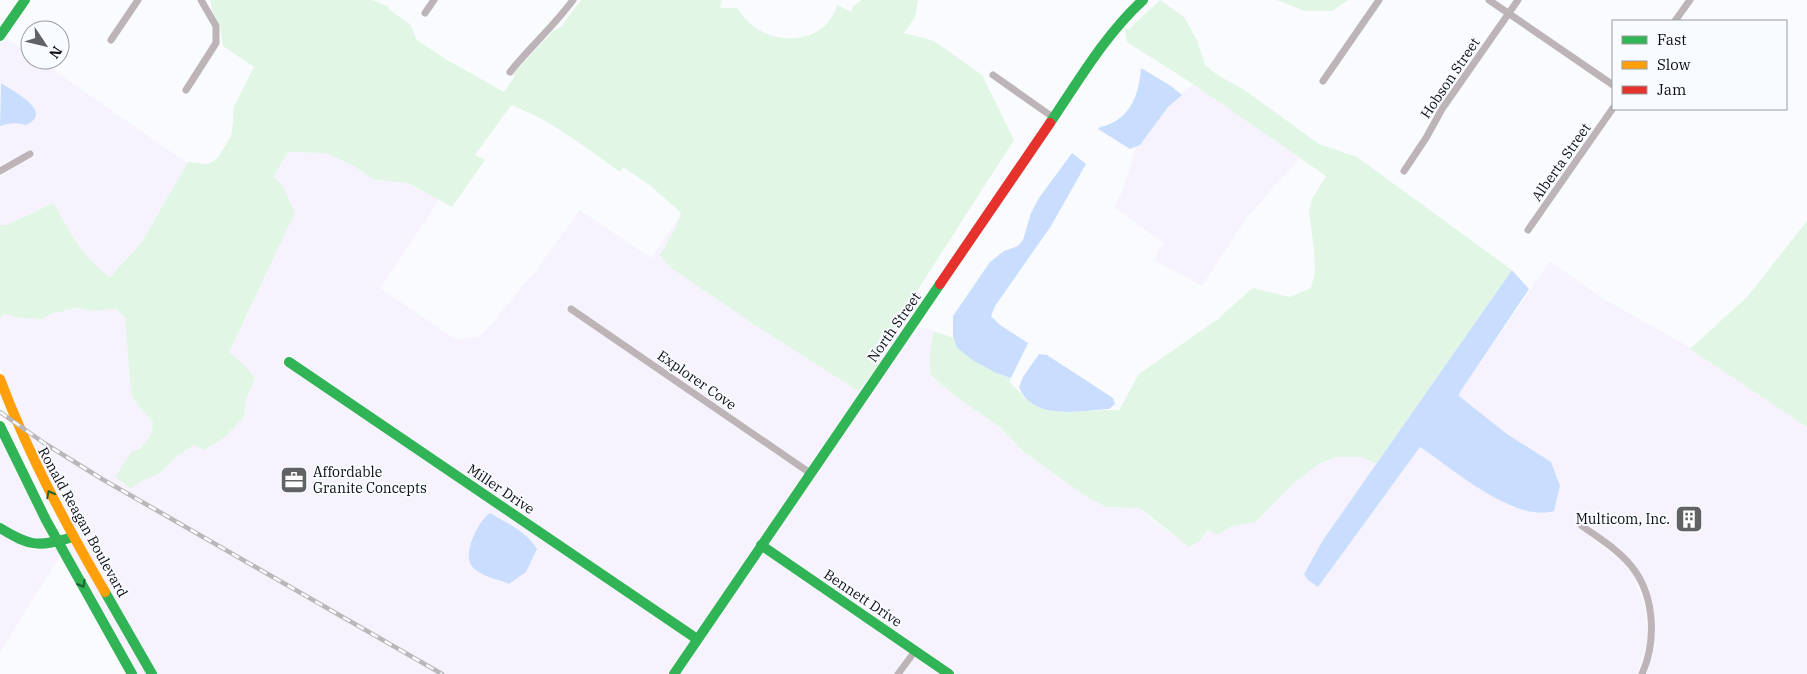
<svg xmlns="http://www.w3.org/2000/svg" width="1807" height="674" font-family="'IBM Plex Serif',serif">
<style>
.commercial{fill:#f7f3fe}
.green{fill:#e2f6e6}
.water{fill:#c9defe}
.lines{fill:none;stroke-linecap:round;stroke-linejoin:round}
.street{stroke:#bcb4b7;stroke-width:7}
.fast{stroke:#30b455;stroke-width:10}
.slow{stroke:#ff9f0a;stroke-width:10}
.jam{stroke:#e5322d;stroke-width:10}
.rail-casing{stroke:#bab7b9;stroke-width:4.5}
.rail{stroke:#f8fbff;stroke-width:2.5;stroke-dasharray:8;stroke-linecap:butt}
.oneway{stroke:#1f6232}
.labels{text-anchor:middle;dominant-baseline:central;stroke-width:4;stroke-linejoin:round;paint-order:stroke}
.street-label{font-size:14px;fill:#0e0f10;stroke:#f8fbff}
.poi-label{font-size:14px;fill:#0e0f10;stroke:#f8fbff;text-anchor:start}
</style>
<rect width="100%" height="100%" fill="#f9fbfe"/>
<g class="commercial">
<polygon points="5,37 30,54 30,60 39,60 187,163 141,243 110,277 95,267 72,236 54,203 6,225 0,225 0,176 36,155 31,149 0,166 0,126 9,123 18,123 26,125 29,103 0,84 0,44"/>
<polygon points="1193,84 1300,158 1247,217 1202,286 1154,260 1163,243 1114,207 1122,192 1136,147 1140,145 1168,107"/>
<polygon points="288,152 325,153 354,166 374,180 408,183 439,200 380,288 455,339 481,336 533,274 580,210 651,258 680,216 675,229 660,255 875,370 899,319 908,323 808,467 569,303 565,309 804,474 696,633 288,356 284,363 692,640 668,674 157,674 77,535 35,456 10,396 0,365 0,317 5,314 19,318 43,319 49,314 78,308 91,311 117,309 125,318 130,382 132,396 139,407 153,422 152,432 141,449 132,451 142,480 149,478 160,473 175,458 194,445 207,446 224,438 244,417 246,399 253,380 245,366 229,353 251,308 274,254 283,187 274,176"/>
<polygon points="1550,261 1602,298 1684,344 1807,427 1807,674 1647,674 1655,646 1655,625 1653,606 1646,585 1638,569 1625,554 1581,521 1577,527 1620,560 1632,573 1638,588 1645,606 1647,624 1647,645 1637,674 956,674 767,544 917,326 934,331 930,351 930,374 951,393 1001,428 1025,453 1087,497 1106,507 1140,508 1154,521 1189,547 1199,542 1208,529 1217,535 1230,527 1256,522 1293,484 1320,463 1337,457 1362,457 1376,464 1323,540 1304,574 1320,584 1420,447 1472,483 1513,508 1551,462 1507,434 1459,396 1460,392"/>
<polygon points="0,436 19,478 52,539 42,541 23,538 0,524"/>
<polygon points="0,533 20,545 34,550 56,546 61,554 0,652"/>
<polygon points="71,542 148,674 136,674 64,544"/>
<polygon points="762,551 909,651 893,674 679,674"/>
<polygon points="916,656 942,674 904,674"/>
</g>
<g class="green">
<path d="M210,0h161l17,6 3,5 19,13 7,16 30,20 57,32 11,-16 -1,-3 39,-42 8,-4 20,-27h141l-2,8h17c6,9 15,19 26,24 27,14 66,5 74,-27l15,7v-5l10,-7h56l-3,17 -11,16 30,8 48,34 32,65 -115,179 -24,51 -17,21 -106,-68 -81,-55 -11,-13 15,-26 6,-16 -30,-27 -28,-19 -3,5c-35,-25 -69,-52 -109,-67l-36,50 10,5 -33,47 -44,-24 -34,-3 -20,-14 -29,-13 -37,-1 -14,24 9,11 12,26c-23,46 -43,93 -66,139l16,14 10,12 -9,21 -2,18 -20,21 -20,12 -10,-5 -19,13 -15,15 -11,5 -7,2 -11,9 -16,-12 17,-26 9,-2 11,-17 1,-10 -14,-15 -7,-11 -2,-14 -5,-64 -8,-9 -26,2 -13,-3 -28,6 -7,5 -24,-1 -14,-4 -5,3v-92h6l48,-22c15,28 29,56 56,74l31,-34 47,-81 20,2 10,-6 13,-22 2,-14v-14l21,-41 -31,-21 -3,-20 -7,-13z"/>
<path d="M1160,0l24,17 13,23 8,25 14,11 24,13 76,55 38,13 155,113 -136,194 -14,-7h-25l-17,6 -27,21 -37,38 -26,5 -13,8 -9,-6 -9,13 -10,5 -49,-39 -34,-1 -19,-10 -62,-44 -24,-25 -50,-35 -21,-19v-23l4,-20 20,7 3,10 39,25 15,5 -2,4c9,7 14,16 22,21 25,15 60,6 88,7l20,-36 79,-55 31,-28 5,-3 35,9 22,-9 4,-16 -1,-23 -5,-38 3,-12 14,-23 -133,-92 -66,-42 -3,-16 4,4z"/>
<polygon points="1276,0 1348,0 1332,11 1305,11"/>
<polygon points="1807,221 1807,427 1690,349 1747,297"/>
</g>
<g class="water">
<path d="M1141,68l30,18 11,9 -14,12 -28,38 -10,4 -32,-20 2,-2c30,-6 39,-32 41,-59z"/>
<path d="M1,83c13,9 54,29 25,42 -10,-3 -17,-2 -26,1z"/>
<polygon points="1072,153 1086,164 1051,226 995,306 991,316 1000,325 1028,343 1011,378 996,373 974,361 957,348 953,336 953,316 990,262 1004,251 1018,246 1023,240 1031,213 1039,198"/>
<path d="M1512,270l17,19 -69,103 -1,4 48,38 44,28 9,24 -6,25c-40,12 -102,-43 -134,-64l-102,140 -10,-7 -4,-6 19,-34z"/>
<path d="M1039,354l8,1 66,43 2,6 -6,5c-29,2 -77,12 -90,-22l4,-10z"/>
<path d="M490,513c17,10 37,19 47,36l-11,23 -17,12c-11,-5 -31,-8 -38,-19 -8,-14 8,-45 19,-52z"/>
</g>
<g class="lines">
<g class="street">
<polyline points="1489,0 1613,85"/>
<polyline points="425,13 434,0"/>
<polyline points="1675,21 1690,0"/>
<polyline points="111,40 138,0"/>
<path d="M510,72c20,-25 44,-46 63,-72"/>
<polyline points="993,75 1054,118"/>
<polyline points="1323,81 1379,0"/>
<polyline points="186,90 216,43 216,26 201,0"/>
<polyline points="0,171 30,154"/>
<polyline points="1404,171 1426,138 1442,109 1518,0"/>
<polyline points="1528,230 1613,108"/>
<polyline points="571,309 810,473"/>
<path d="M1582,526c18,13 40,26 53,45 20,29 21,72 7,103"/>
<polyline points="898,674 915,651"/>
</g>
<g class="fast">
<polyline points="0,36 25,0"/>
<path d="M1050,123c29,-43 55,-88 93,-123"/>
<polyline points="289,362 697,639"/>
<polyline points="0,426 46,520 132,674"/>
<path d="M0,528c31,19 38,19 73,9"/>
<polyline points="761,545 949,674"/>
<polyline points="105,592 152,674"/>
<polyline points="674,674 940,284"/>
</g>
<path class="slow" d="M0,379c28,75 65,144 105,213"/>
<polyline class="jam" points="940,284 1050,123"/>
<g class="rail-casing">
<polyline id="rail" points="0,412 44,443 102,479 442,674"/>
</g>
<use href="#rail" class="rail"/>
</g>
<defs><path id="oneway-chevron" d="M-2-3.5L2.5 0L-2 3.5" fill="none" stroke-width="1.6" stroke-linecap="round" stroke-linejoin="round" transform="scale(1.25)"/></defs>
<g class="oneway">
<use href="#oneway-chevron" transform="translate(50 494) rotate(-118)"/>
<use href="#oneway-chevron" transform="translate(82 584) rotate(60)"/>
</g>
<defs>
<g id="office-square" transform="scale(1.4375)"><rect x="-9" y="-9" width="18" height="18" rx="4" fill="#606263" stroke="#f8fbff"/><path d="M-6-3h4V-5.5h4V-3h4V5H-6ZM-1-4.5V-3h2v-1.5ZM-6 0V1H6V0Z" fill="#fff"/></g>
<g id="building-square" transform="scale(1.4375)"><rect x="-9" y="-9" width="18" height="18" rx="4" fill="#606263" stroke="#f8fbff"/><path d="M-4-6H4V6H1V3H-1V6H-4ZM-2.5-4.3h1.7v1.8h-1.7ZM.8-4.3h1.7v1.8H.8ZM-2.5-1h1.7V.8h-1.7ZM.8-1h1.7V.8H.8Z" fill="#fff"/></g>
</defs>
<g fill-rule="evenodd">
<use href="#office-square" x="294" y="480"/>
<use href="#building-square" x="1689" y="519"/>
</g>
<g class="labels">
<g class="street-label">
<text transform="translate(1450 78) rotate(-56)">Hobson Street</text>
<text transform="translate(1561 162) rotate(-55)">Alberta Street</text>
<text transform="translate(894 327) rotate(-55)">North Street</text>
<text transform="translate(697 380) rotate(35)">Explorer Cove</text>
<text transform="translate(501 489) rotate(34)">Miller Drive</text>
<text transform="translate(83 522) rotate(61)">Ronald Reagan Boulevard</text>
<text transform="translate(863 598) rotate(34)">Bennett Drive</text>
</g>
<g class="poi-label">
<text x="313" y="472">Affordable<tspan x="313" dy="16">Granite Concepts</tspan></text>
<text x="1670" y="519" text-anchor="end">Multicom, Inc.</text>
</g>
</g>
<rect x="1612" y="20" width="175" height="90" fill="#f8fbff" stroke="#9a9d9f"/>
<rect x="1622" y="36" width="25" height="8" fill="#30b455" stroke="#9a9d9f"/>
<text x="1657" y="45" font-size="15" fill="#0e0f10">Fast</text>
<rect x="1622" y="61" width="25" height="8" fill="#ff9f0a" stroke="#9a9d9f"/>
<text x="1657" y="70" font-size="15" fill="#0e0f10">Slow</text>
<rect x="1622" y="86" width="25" height="8" fill="#e5322d" stroke="#9a9d9f"/>
<text x="1657" y="95" font-size="15" fill="#0e0f10">Jam</text>
<g transform="translate(45 45) rotate(125)"><circle r="24" fill="#f8fbff" stroke="#9a9d9f"/>
<path d="M0-4L9 19L0 12L-9 19Z" fill="#606263"/>
<text y="-8" font-size="14" font-weight="bold" text-anchor="middle" fill="#0e0f10">N</text>
</g>
</svg>
